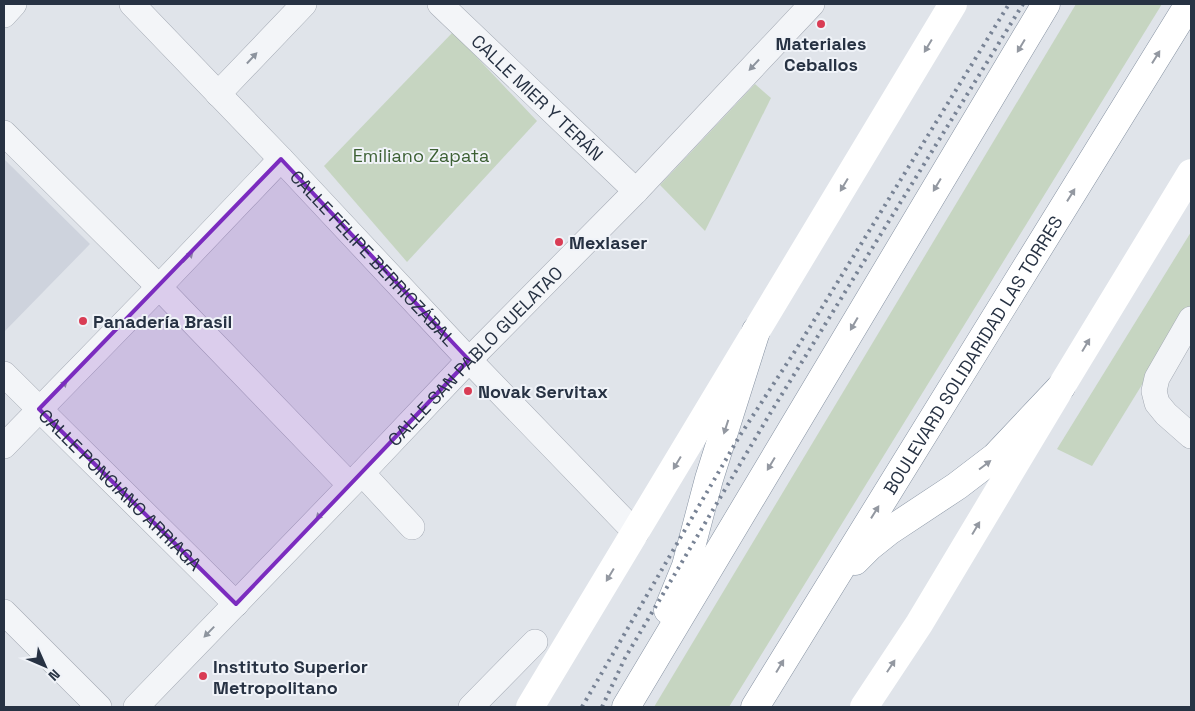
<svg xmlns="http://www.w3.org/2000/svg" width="1195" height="711" font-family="'Space Grotesk',sans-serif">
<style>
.built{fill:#ced3dd}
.green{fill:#c6d5c1}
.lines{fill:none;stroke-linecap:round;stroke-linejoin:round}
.minor-casing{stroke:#a5abb5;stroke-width:26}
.trunk-casing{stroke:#8692a2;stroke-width:29}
.minor{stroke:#f3f5f8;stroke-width:25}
.secondary{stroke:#fff;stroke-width:28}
.trunk{stroke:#fff;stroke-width:28}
.rail{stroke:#788395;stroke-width:4;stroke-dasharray:2.5 5;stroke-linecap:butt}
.oneway{fill:#9398a1}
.oneway2{fill:#8d949e}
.marked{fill:#7b2cbf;fill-opacity:0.2;stroke:#7b2cbf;stroke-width:4;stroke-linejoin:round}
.poi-dot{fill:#d93c54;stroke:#f0f3f8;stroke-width:2}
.labels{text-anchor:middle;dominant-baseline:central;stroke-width:4;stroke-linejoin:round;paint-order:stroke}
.poi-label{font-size:18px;font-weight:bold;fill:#273243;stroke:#f0f3f8;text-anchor:start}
.street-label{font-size:18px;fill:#273243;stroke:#f0f3f8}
.park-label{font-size:18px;fill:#3c6033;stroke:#f0f3f8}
</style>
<rect width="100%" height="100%" fill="#e0e4ea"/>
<polygon class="built" points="4,159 90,244 4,332"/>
<g class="green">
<polygon points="1076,4 1162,4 729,707 654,707"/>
<polygon points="453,32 537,121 407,262 324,166"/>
<polygon points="755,84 771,98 705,231 660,185"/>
<polygon points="1191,232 1191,305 1092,466 1057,449"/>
</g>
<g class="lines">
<g class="minor-casing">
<g id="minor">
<path id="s1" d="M132,4l149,155 188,201 167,173"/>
<path id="s2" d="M440,4l196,187"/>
<polyline points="4,15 14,4"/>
<polyline points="218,94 304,4"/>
<polyline points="4,133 159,287 350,485"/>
<polyline points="1191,319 1157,378 1154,391 1157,403 1166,414 1191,436"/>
<path id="s3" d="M4,374l232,230"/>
<polyline points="4,446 159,287 281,159"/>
<polyline points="362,473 412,527"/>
<polyline points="4,612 99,707"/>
<path id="s4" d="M136,707l226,-234 107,-113 167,-169 176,-187"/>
<polyline points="471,707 535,642"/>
</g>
</g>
<g class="trunk-casing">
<g id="trunk">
<polyline points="855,561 869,547 889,531 957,486 995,457 1061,387"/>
<polyline points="668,610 686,566 709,479 756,331"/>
<path d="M626,707c140,-234 279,-469 420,-703"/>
<path id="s5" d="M755,707l434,-703"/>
</g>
</g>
<use href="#minor" class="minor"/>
<g class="secondary">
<polyline points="530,707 953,4"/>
<polyline points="864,707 919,624 1061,387 1191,173"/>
</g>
<use href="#trunk" class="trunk"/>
<g class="rail">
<polyline points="582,707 739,437 797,348 1009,4"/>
<polyline points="602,707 625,658 771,412 1023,4"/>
</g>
</g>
<defs><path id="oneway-solid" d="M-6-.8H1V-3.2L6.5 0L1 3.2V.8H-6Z" transform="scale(1.25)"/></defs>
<g class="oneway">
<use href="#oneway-solid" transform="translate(928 46) rotate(121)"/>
<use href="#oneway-solid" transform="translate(1021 46) rotate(121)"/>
<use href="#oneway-solid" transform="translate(1156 57) rotate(-58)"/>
<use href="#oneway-solid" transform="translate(844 185) rotate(121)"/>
<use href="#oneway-solid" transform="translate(937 185) rotate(121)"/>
<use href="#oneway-solid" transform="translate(1071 195) rotate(-58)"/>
<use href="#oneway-solid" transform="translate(854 324) rotate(120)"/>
<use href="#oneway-solid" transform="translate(1086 345) rotate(-59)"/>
<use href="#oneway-solid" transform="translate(726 427) rotate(108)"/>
<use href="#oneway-solid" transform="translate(677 463) rotate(121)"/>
<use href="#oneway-solid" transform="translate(771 464) rotate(121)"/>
<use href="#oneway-solid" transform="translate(985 465) rotate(-37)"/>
<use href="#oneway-solid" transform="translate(875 512) rotate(-58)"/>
<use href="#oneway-solid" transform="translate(976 528) rotate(-59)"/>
<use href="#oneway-solid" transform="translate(610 575) rotate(121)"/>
<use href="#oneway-solid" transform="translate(780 666) rotate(-59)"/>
<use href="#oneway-solid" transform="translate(891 666) rotate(-57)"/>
</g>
<g class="oneway2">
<use href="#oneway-solid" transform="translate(252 58) rotate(-47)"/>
<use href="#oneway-solid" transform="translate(754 65) rotate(133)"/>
<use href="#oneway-solid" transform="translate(188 257) rotate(-46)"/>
<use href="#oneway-solid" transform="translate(62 386) rotate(-45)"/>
<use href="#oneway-solid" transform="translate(321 514) rotate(134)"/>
<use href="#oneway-solid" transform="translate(209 632) rotate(134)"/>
</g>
<path class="marked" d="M281,159l188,201 -233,244 -197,-195z"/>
<g class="poi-dot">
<circle cx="821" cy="24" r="5"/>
<circle cx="559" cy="242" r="5"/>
<circle cx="83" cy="321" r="5"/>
<circle cx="468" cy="391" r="5"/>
<circle cx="203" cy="676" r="5"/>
</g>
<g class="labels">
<g class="poi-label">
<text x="821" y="43" text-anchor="middle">Materiales<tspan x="821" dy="21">Ceballos</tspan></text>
<text x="569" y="242">Mexlaser</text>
<text x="93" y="321">Panadería Brasil</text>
<text x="478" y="391">Novak Servitax</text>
<text x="213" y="666">Instituto Superior<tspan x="213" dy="21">Metropolitano</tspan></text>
</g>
<g class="street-label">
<text stroke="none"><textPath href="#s2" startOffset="135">CALLE MIER Y TERÁN</textPath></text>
<text stroke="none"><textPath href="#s1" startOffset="350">CALLE FELIPE BERRIOZÁBAL</textPath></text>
<text stroke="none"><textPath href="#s5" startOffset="414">BOULEVARD SOLIDARIDAD LAS TORRES</textPath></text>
<text stroke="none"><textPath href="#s4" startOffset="488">CALLE SAN PABLO GUELATAO</textPath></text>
<text stroke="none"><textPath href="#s3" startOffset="164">CALLE PONCIANO ARRIAGA</textPath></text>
</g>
<g class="park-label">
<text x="421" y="155">Emiliano Zapata</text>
</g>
</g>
<rect width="1195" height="711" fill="none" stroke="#273243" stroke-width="10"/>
<g transform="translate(45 666) rotate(135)" stroke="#f0f3f8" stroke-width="4" paint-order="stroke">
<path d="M0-4L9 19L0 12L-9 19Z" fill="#273243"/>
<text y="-8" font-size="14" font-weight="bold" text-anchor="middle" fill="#273243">N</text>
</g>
</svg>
